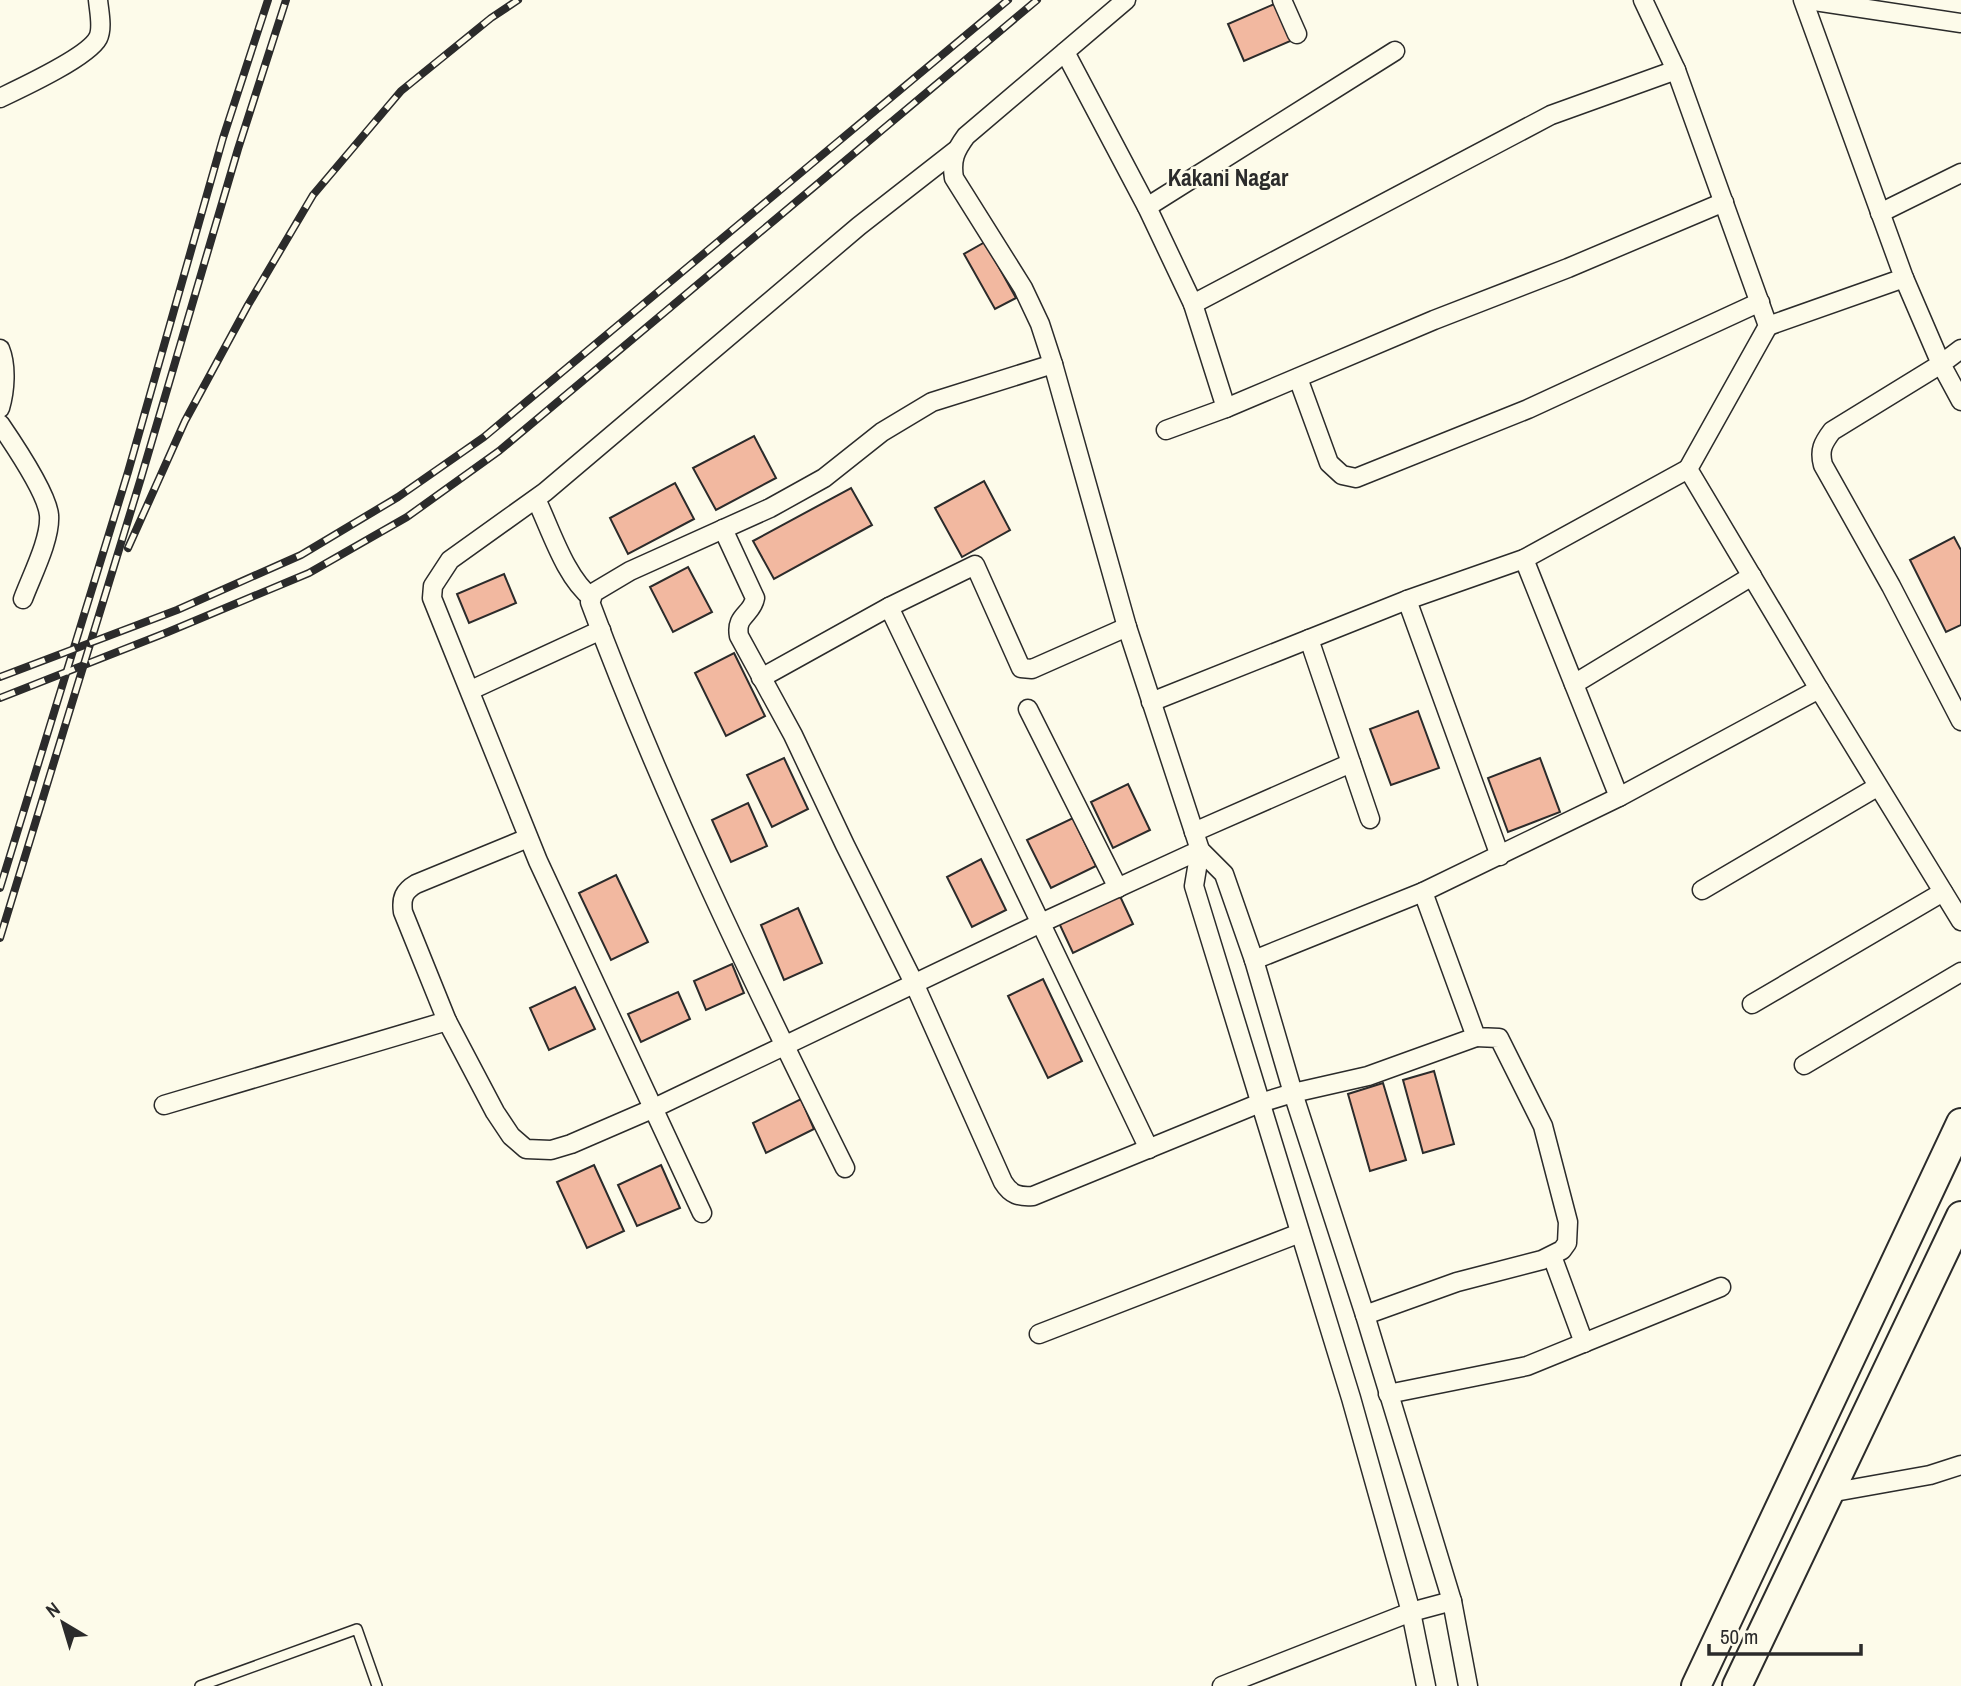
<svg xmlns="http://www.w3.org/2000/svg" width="1961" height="1686" font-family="'Archivo Narrow',sans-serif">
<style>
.building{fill:#f2b8a0;stroke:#2b2b2b;stroke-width:2}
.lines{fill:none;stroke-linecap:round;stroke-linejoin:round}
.lane-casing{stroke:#2b2b2b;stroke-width:12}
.street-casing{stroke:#2b2b2b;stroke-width:21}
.primary-casing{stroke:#2b2b2b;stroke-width:32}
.lane{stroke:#fdfbea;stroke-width:9}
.street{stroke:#fdfbea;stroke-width:18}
.primary{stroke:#fdfbea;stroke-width:28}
.rail-casing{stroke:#2b2b2b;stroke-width:8}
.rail{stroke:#fdfbea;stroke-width:5;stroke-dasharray:16;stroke-linecap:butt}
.labels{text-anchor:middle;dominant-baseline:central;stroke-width:5;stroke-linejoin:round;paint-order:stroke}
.neighbourhood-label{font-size:23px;font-weight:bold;fill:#2b2b2b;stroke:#fdfbea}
</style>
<rect width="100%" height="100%" fill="#fdfbea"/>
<g class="building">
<polygon points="1279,2 1295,39 1244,61 1228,24"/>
<polygon points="985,242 1016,298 995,309 964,254"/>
<polygon points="754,436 776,478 716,510 693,468"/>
<polygon points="984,481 1010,530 962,557 935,508"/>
<polygon points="675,483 694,519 628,554 610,518"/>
<polygon points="851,488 872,525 774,579 753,541"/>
<polygon points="1954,537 1961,550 1961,625 1946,632 1910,560"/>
<polygon points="688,567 712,612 673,632 650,587"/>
<polygon points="504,574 516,603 469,623 457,594"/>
<polygon points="734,653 765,716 726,736 695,673"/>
<polygon points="1418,711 1439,768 1391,785 1370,729"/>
<polygon points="784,758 808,809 772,827 747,775"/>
<polygon points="1540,758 1560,812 1508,832 1488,778"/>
<polygon points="1128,784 1150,830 1113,848 1091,802"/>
<polygon points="748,803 767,846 731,862 712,820"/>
<polygon points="1073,818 1096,866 1051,888 1027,840"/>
<polygon points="981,859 1006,910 972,927 947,877"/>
<polygon points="616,875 648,942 611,960 579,893"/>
<polygon points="1119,894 1133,924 1073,953 1059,923"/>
<polygon points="798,908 822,963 784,980 761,925"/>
<polygon points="732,964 744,993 706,1010 694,981"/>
<polygon points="1043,979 1082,1061 1048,1078 1008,996"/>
<polygon points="575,987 595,1029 549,1050 530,1008"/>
<polygon points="678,992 690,1019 641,1042 628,1014"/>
<polygon points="1434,1071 1454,1144 1423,1153 1403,1080"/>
<polygon points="1383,1083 1406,1160 1370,1171 1348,1094"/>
<polygon points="801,1099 814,1129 766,1153 753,1123"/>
<polygon points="594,1165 624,1231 587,1248 557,1182"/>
<polygon points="661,1165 680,1208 637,1226 618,1185"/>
</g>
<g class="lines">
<g class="lane-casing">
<polyline id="lane" points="200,1686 357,1629 377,1686"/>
</g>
<g class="street-casing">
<g id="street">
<path d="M1126,0l-160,136c-11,15 -15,24 -12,42l69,110 17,36 13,40 74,263 73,223 24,24 30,86 39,133 72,222 87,286 16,85"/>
<polyline points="1282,0 1297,34"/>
<polyline points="1643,0 1676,70 1768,326 1688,469 1819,689"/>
<polyline points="1808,0 1961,23"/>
<polyline points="1065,52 1147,207 1193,304 1226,408"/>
<path d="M0,98c21,-10 88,-41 98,-60 5,-10 1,-27 0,-38"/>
<polyline points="1147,207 1395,51"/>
<polyline points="1880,213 1961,173"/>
<path d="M1904,278l37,86 -109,67c-9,12 -13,19 -9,34l68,121 70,135"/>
<polyline points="1193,304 1551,115 1676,70"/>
<polyline points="1768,326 1904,278 1803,0"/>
<path d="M0,349c7,17 5,42 0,59"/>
<polyline points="1961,349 1941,364 1961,401"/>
<polyline points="1298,378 1329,463 1342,475 1356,478 1528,409 1760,302"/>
<path d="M0,424c13,19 47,69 49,91 2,24 -18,62 -26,84"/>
<polyline points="1166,430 1226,408 1434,320 1568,268 1724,202"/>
<path d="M536,499c15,31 29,78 56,99"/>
<path d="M723,529l32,69c-3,17 -20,17 -16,38l54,99 52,110 69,138 89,199c8,13 16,15 30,14l227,-93 33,-10 75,-17 108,-39"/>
<polyline points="1524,559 1619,797"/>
<polyline points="1407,600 1500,856"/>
<polyline points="889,607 1149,1149"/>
<polyline points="1309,639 1370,819"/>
<polyline points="761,678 889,607 975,565 1021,668 1032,669 1127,627"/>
<polyline points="1574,684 1752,576"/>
<polyline points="471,690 601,630"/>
<polyline points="1151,702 1407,600 1524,559 1688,469"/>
<polyline points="1028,709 1118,888"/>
<polyline points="1194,832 1351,763"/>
<polyline points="1200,850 1194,886 1351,1398 1411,1612 1426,1686"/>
<polyline points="1702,890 1877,787"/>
<polyline points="1254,960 1423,892"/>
<polyline points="1752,1004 1943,892"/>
<path d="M447,1021l-44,-109c-2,-14 1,-21 13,-28l112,-46"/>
<polyline points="1804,1065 1961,972"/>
<polyline points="164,1105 447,1021 495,1112 511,1136 526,1149 551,1150 571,1144 652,1109 1041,923 1200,850"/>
<path d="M845,1168c-92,-185 -183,-372 -255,-566l3,-9 37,-22 140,-63 54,-30 58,-46 50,-30 121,-38"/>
<polyline points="702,1213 538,861 432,598 433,586 450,560 545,492 859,226 955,151"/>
<polyline points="1552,1256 1584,1343"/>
<polyline points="1365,1315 1457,1282 1542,1260 1562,1250 1567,1243 1568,1222 1543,1126 1499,1038 1476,1037 1423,892 1619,797 1819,689 1961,921"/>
<polyline points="1039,1334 1300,1233"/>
<polyline points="1388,1394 1527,1366 1721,1287"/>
<polyline points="1829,1493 1930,1475 1961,1465"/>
<polyline points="1222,1686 1411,1612 1452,1601"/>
</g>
</g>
<g class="primary-casing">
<g id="primary">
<polyline points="1696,1686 1961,1123"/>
<polyline points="1737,1686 1961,1216"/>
</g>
</g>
<use href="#lane" class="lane"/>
<use href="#street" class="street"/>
<use href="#primary" class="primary"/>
<g class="rail-casing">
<g id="rail">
<polyline points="128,548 185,421 248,305 313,195 401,91 491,18 518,0"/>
<polyline points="0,677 177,610 301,555 398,497 484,437 1008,0"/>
<polyline points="0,698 168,632 309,573 407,517 499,451 1037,0"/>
<polyline points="0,888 128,472 223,138 268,0"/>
<polyline points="0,938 141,478 238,149 286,0"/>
</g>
</g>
<use href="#rail" class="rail"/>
</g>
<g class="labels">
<g class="neighbourhood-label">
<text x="1228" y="177">Kakani Nagar</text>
</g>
</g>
<g transform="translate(63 1623) rotate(322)" stroke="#fdfbea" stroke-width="5" paint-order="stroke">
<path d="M0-5L12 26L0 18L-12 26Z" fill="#2b2b2b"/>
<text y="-10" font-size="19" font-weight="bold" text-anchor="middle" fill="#2b2b2b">N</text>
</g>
<path d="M1709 1644v10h152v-10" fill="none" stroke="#2b2b2b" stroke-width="3.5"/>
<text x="1720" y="1644" font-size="21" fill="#2b2b2b" stroke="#fdfbea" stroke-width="5" paint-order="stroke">50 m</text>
</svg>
